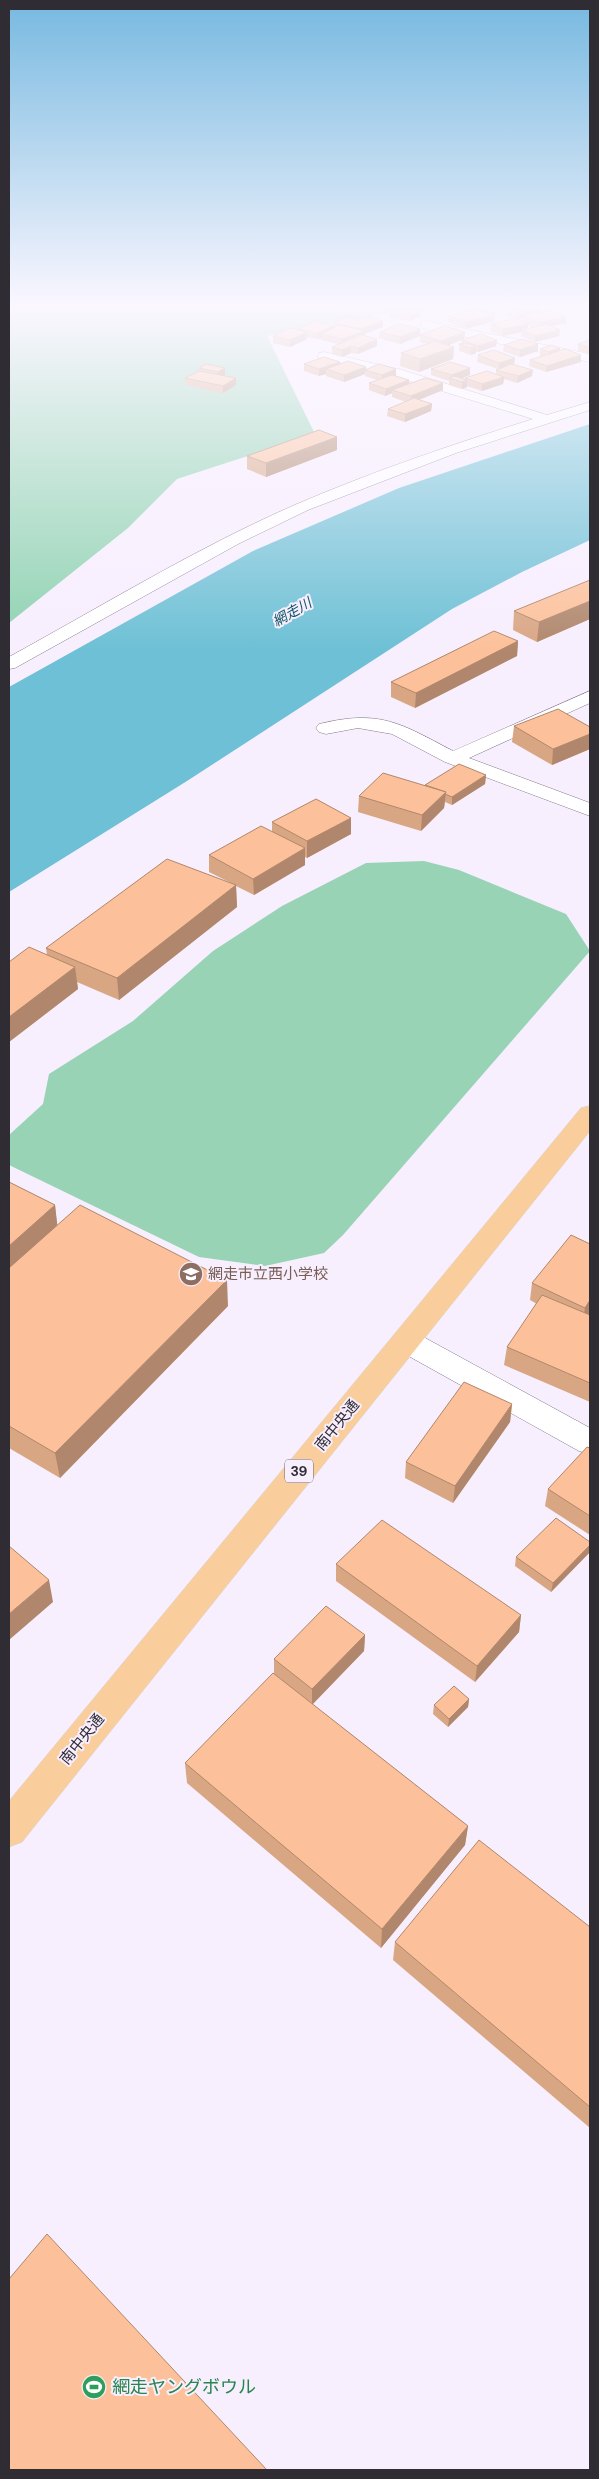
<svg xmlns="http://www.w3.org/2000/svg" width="599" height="2479" font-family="'DM Sans','Noto Sans JP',sans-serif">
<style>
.green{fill:#98d3b5}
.forest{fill:#8dd2b0}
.water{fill:#6dc0d5}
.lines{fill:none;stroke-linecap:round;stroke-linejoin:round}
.minor-casing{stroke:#84798b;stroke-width:1}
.highway-casing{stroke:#d6d5d6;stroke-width:1}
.minor{fill:#fff;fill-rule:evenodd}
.highway{fill:#face9c;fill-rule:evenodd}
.wall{fill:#d9a684;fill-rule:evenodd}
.shaded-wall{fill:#b0876c}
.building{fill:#fcc19a;stroke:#b0876c}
.labels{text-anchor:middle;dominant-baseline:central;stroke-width:4;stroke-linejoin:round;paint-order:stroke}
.far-water-label{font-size:14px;font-style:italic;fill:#0f5665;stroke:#f7eefe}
.shield{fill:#f7eefe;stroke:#6c6671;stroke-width:1}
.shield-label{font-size:14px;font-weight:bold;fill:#302c34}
.education-label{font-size:15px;fill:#785e54;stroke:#f7eefe;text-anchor:start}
.street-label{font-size:15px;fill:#302c34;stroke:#f7eefe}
.near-leisure-label{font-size:18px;fill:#27864d;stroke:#f7eefe;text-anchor:start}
</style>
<rect width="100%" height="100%" fill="#f7eefe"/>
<polygon class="green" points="424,861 459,870 566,914 590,951 343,1235 324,1253 265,1266 199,1257 9,1165 9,1135 43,1104 49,1074 133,1021 213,951 282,906 366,863"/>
<polygon class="forest" points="9,305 427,305 267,336 315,434 177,479 128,528 9,623"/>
<polygon class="water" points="590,424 590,540 522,572 452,609 187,781 9,892 9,687 253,551 399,488"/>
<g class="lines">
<g class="minor-casing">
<g id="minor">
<polygon points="426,321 590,354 590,362 422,328 420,325 422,322"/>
<path d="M324,352l78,18 145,45 43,-13v8l-134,43 -148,57 -70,34 -223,124 -6,1v-12c95,-52 189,-110 288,-153 77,-33 157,-60 236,-85l-140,-43 -74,-17 -1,-3 1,-3z"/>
<path d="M590,691v12l-121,55 121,45v13l-145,-54 -53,-28 -34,-6 -32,6 -7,-2 -3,-4 3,-4c61,-15 81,-1 134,27z"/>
<polygon points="406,1330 416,1333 590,1428 590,1454 579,1451 396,1349 391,1341 396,1333"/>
</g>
</g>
<g class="highway-casing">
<polygon id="highway" points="590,1106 590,1131 22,1842 9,1847 9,1801 581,1108"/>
</g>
<use href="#minor" class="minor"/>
<use href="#highway" class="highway"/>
</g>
<g class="wall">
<path d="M506,305h31l4,1v6l25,5v6l-14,3 7,10 -24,6 -14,-6 1,-4 -19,4 -13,-5 1,-7 31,-3 1,-3 -4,1 -12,-4 1,-4 -2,-1zM528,325l6,2 -6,1z"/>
<polygon points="389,311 421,315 411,321 389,318"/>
<polygon points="448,316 495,321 465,329 448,322"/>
<polygon points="334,323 383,327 365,334 365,336 377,339 377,346 358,354 351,353 342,357 332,354 332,347 338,344 321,340 321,338 317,339 307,337 307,339 290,347 273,343 273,336 298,330 298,329 334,325 334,328"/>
<polygon points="420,329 420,336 400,344 379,338 380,332"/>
<polygon points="465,332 464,339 448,345 454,347 453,359 419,372 400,366 401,353 427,344 420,342 420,335"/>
<polygon points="462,340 497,340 496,346 478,352 476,352 476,353 471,355 459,351 459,344 462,343"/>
<polygon points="590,340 590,355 578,351 578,344"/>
<polygon points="504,345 538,351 520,357 503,351"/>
<polygon points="540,349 559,351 581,355 581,362 546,372 529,366 530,360 541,356 540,356"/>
<polygon points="478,355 514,365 532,376 517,383 504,379 503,384 482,391 467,386 467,387 462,389 449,385 449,381 431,375 431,369 470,375 462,378 465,379 465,378 496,374 496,370 498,369 477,362"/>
<polygon points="340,362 339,364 366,367 366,369 396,376 409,380 409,384 443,383 443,390 419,400 432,404 431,411 405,422 387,416 388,409 406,402 392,397 392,393 385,396 369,390 369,383 377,380 365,376 365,374 344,382 326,376 326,374 319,376 304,371 304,364"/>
<polygon points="199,368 225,368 225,375 223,376 236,385 223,393 186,385 185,378 199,371"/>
<polygon points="337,437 337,450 266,477 247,469 247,456"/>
<polygon points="590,580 590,619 537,642 513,630 514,611"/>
<polygon points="518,641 517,656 415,708 391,697 391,682"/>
<polygon points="514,726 590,727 590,749 552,765 512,742"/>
<polygon points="486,775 485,784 452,805 445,802 444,808 421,831 358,812 359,796"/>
<polygon points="351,818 351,834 307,858 305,857 305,865 254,895 236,886 237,907 119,1000 77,982 78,989 9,1042 9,962 47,955 46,948 235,885 209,872 209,855 272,832 272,822"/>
<polygon points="9,1182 55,1205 57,1225 228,1306 60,1478 9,1448"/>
<polygon points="590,1244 590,1313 589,1315 590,1315 590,1402 504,1365 507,1347 537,1304 530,1300 532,1283"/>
<polygon points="512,1404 510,1422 453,1503 405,1478 406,1462"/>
<polygon points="590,1448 590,1535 545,1506 548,1489"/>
<polygon points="590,1552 551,1592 515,1566 516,1557"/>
<polygon points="336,1564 521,1615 519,1632 475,1682 336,1581"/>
<polygon points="365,1635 364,1651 312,1704 468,1826 465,1845 381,1948 187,1783 185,1763 274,1674 274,1659"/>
<polygon points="469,1699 468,1707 448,1727 433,1714 434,1705"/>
<polygon points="590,1927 590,2128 393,1960 395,1942"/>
</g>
<g class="shaded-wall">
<polygon points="541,306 541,313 523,316 523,318 519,319 519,313"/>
<polygon points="421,309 421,315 411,321 411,315"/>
<polygon points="495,314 495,321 465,329 466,322"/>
<polygon points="566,317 566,323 539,329 539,323"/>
<polygon points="383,321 383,327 365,334 365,338 342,345 342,339 360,333 361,329"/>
<polygon points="528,324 528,330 522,330 522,332 503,336 503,329"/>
<polygon points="334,325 334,332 321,334 321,338 317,339 318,333"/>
<polygon points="420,329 420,336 400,344 400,337"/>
<polygon points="560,330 559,336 535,342 535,336"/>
<polygon points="307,332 307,339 290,347 290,340"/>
<polygon points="465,332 464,339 441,348 441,341"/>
<polygon points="377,339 377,346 358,354 358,348"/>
<polygon points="497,340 496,346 478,352 478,346"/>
<polygon points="538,344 538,351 520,357 520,350"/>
<polygon points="351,346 351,353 342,357 342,350"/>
<polygon points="476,346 476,353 471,355 471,348"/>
<polygon points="454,347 453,359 419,372 420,359"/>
<polygon points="560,348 559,355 548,359 549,352"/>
<polygon points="581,355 581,362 546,372 547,366"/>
<polygon points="515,358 514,365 499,370 499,363"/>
<polygon points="340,362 339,369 326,369 326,374 319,376 319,369"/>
<polygon points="366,367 365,374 344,382 344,375"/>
<polygon points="225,368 225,375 218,379 218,372"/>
<polygon points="470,368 470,375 457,380 451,378 452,375"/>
<polygon points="396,369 396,376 382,381 382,375"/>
<polygon points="533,370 532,376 517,383 518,376"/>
<polygon points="504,377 503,384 482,391 482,384"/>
<polygon points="236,378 236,385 223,393 223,386"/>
<polygon points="409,380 409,387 392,390 392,393 385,396 386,389"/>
<polygon points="467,380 467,387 462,389 462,382"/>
<polygon points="443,383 443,390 411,403 411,396"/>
<polygon points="432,404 431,411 405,422 405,414"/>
<polygon points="337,437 337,450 266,477 266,463"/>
<polygon points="590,601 590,619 537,642 539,622"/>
<polygon points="518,641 517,656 415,708 416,693"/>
<polygon points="590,734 590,749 552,765 553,749"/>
<polygon points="486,775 485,784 452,805 452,797"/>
<polygon points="446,792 444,808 421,831 422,815"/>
<polygon points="351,818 351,834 307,858 307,841"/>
<polygon points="305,848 305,865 254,895 253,879"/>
<polygon points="236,885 237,907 119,1000 117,978"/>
<polygon points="75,967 78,989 9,1042 9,1017"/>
<polygon points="55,1205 58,1231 9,1276 9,1246"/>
<polygon points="227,1280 228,1306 60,1478 55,1453"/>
<polygon points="590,1300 590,1313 582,1325 585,1308"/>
<polygon points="512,1404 510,1422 453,1503 455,1486"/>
<polygon points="590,1545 590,1552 551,1592 553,1583"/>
<polygon points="49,1580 53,1602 9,1640 9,1614"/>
<polygon points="521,1615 519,1632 475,1682 477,1666"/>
<polygon points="365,1635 364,1651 312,1705 312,1689"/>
<polygon points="469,1699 468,1707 448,1727 449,1719"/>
<polygon points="468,1826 465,1845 381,1948 382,1929"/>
</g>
<g class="building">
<polygon points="400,305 421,309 411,315 389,311"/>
<polygon points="511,305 537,305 541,306 519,313 508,309 515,307"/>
<polygon points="474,309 495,314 466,322 448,316"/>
<polygon points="550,310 566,317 539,323 523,316"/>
<polygon points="368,316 383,321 361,329 334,323 346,317 357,320"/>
<polygon points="516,318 528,324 503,329 491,324"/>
<polygon points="314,321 334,325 318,333 298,329"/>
<polygon points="400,324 420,329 400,337 380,332"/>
<polygon points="547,324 560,330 535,336 522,330"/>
<polygon points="340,325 365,331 342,339 321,334"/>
<polygon points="444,326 465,332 441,341 420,335"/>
<polygon points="290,328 307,332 290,340 273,336"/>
<polygon points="481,334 497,340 478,346 462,340"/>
<polygon points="361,335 377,339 358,348 351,346 342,350 332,347"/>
<polygon points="522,339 538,344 520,350 504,345"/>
<polygon points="590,340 590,348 578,344"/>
<polygon points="435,341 454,347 420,359 401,353"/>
<polygon points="464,343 476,346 471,348 459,344"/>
<polygon points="551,345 560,348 549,352 540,349"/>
<polygon points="565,349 581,355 547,366 530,360"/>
<polygon points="494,350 515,358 499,363 478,355"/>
<polygon points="324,357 340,362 319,369 304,364"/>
<polygon points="348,361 366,367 344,375 326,369"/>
<polygon points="450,362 470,368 452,375 431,369"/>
<polygon points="206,364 225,368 218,372 199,368"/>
<polygon points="379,364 396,369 382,375 365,370"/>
<polygon points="511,364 533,370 518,376 496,370"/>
<polygon points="199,371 236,378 223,386 185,378"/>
<polygon points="487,371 504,377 482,384 465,378"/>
<polygon points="392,375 409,380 386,389 369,383"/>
<polygon points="454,376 467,380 462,382 449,378"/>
<polygon points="425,378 443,383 411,396 392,390"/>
<polygon points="414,398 432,404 405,414 388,409"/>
<polygon points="319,430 337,437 266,463 247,456"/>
<polygon points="590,580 590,601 539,622 514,611"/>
<polygon points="494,631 518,641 416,693 391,682"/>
<polygon points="558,709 590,727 590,734 553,749 514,726"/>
<polygon points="459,764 486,775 452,797 445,794 446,792 425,785"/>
<polygon points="383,773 446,792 422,815 359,796"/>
<polygon points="316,799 351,818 307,841 272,822"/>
<polygon points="261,826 305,848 253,879 209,855"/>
<polygon points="167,859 236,885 117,978 46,948"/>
<polygon points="29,947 75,967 9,1017 9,962"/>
<polygon points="9,1182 55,1205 9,1246"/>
<polygon points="80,1205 227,1280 55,1453 9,1426 9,1268"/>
<polygon points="571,1235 590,1244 590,1300 585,1308 532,1283"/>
<polygon points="542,1295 590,1315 590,1383 507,1347"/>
<polygon points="464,1382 512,1404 455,1486 406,1462"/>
<polygon points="587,1447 590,1448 590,1516 548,1489"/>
<polygon points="556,1518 590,1542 590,1545 553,1583 516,1557"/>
<polygon points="382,1520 521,1615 477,1666 336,1564"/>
<polygon points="9,1546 49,1580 9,1614"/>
<polygon points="326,1606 365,1635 312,1689 274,1659"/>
<polygon points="273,1673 468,1826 382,1929 185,1763"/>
<polygon points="454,1686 469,1699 449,1719 434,1705"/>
<polygon points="479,1840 590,1927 590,2107 395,1942"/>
<polygon points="47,2234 267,2470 9,2470 9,2279"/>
</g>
<linearGradient id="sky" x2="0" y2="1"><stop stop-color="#77b9e0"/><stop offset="0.47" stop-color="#fbf7ff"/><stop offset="1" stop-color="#fbf7ff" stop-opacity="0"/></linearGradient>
<rect width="599" height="652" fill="url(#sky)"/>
<defs>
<g id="school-disc" transform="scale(1.25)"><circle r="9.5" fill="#8d6e63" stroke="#f7eefe"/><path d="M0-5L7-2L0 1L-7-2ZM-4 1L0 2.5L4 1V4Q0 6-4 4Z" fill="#fff"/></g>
<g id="stadium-disc" transform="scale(1.25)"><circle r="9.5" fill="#2e9e5b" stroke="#f7eefe"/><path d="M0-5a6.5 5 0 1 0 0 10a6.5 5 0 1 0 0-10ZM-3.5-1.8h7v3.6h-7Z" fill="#fff"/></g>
</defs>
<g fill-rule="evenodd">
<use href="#school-disc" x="191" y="1274"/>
<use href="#stadium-disc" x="94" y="2387"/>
</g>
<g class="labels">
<g class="far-water-label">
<text transform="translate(292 612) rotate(-30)">網走川</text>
</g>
<rect class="shield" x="285" y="1459.5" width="28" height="23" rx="4"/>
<g class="shield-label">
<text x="299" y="1471">39</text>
</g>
<g class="education-label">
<text x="208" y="1274">網走市立西小学校</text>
</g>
<g class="street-label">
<text transform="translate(337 1425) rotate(-51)">南中央通</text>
<text transform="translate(82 1739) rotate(-51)">南中央通</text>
</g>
<g class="near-leisure-label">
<text x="112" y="2387">網走ヤングボウル</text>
</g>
</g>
<rect width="599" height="2479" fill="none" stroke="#302c34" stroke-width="20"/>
</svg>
